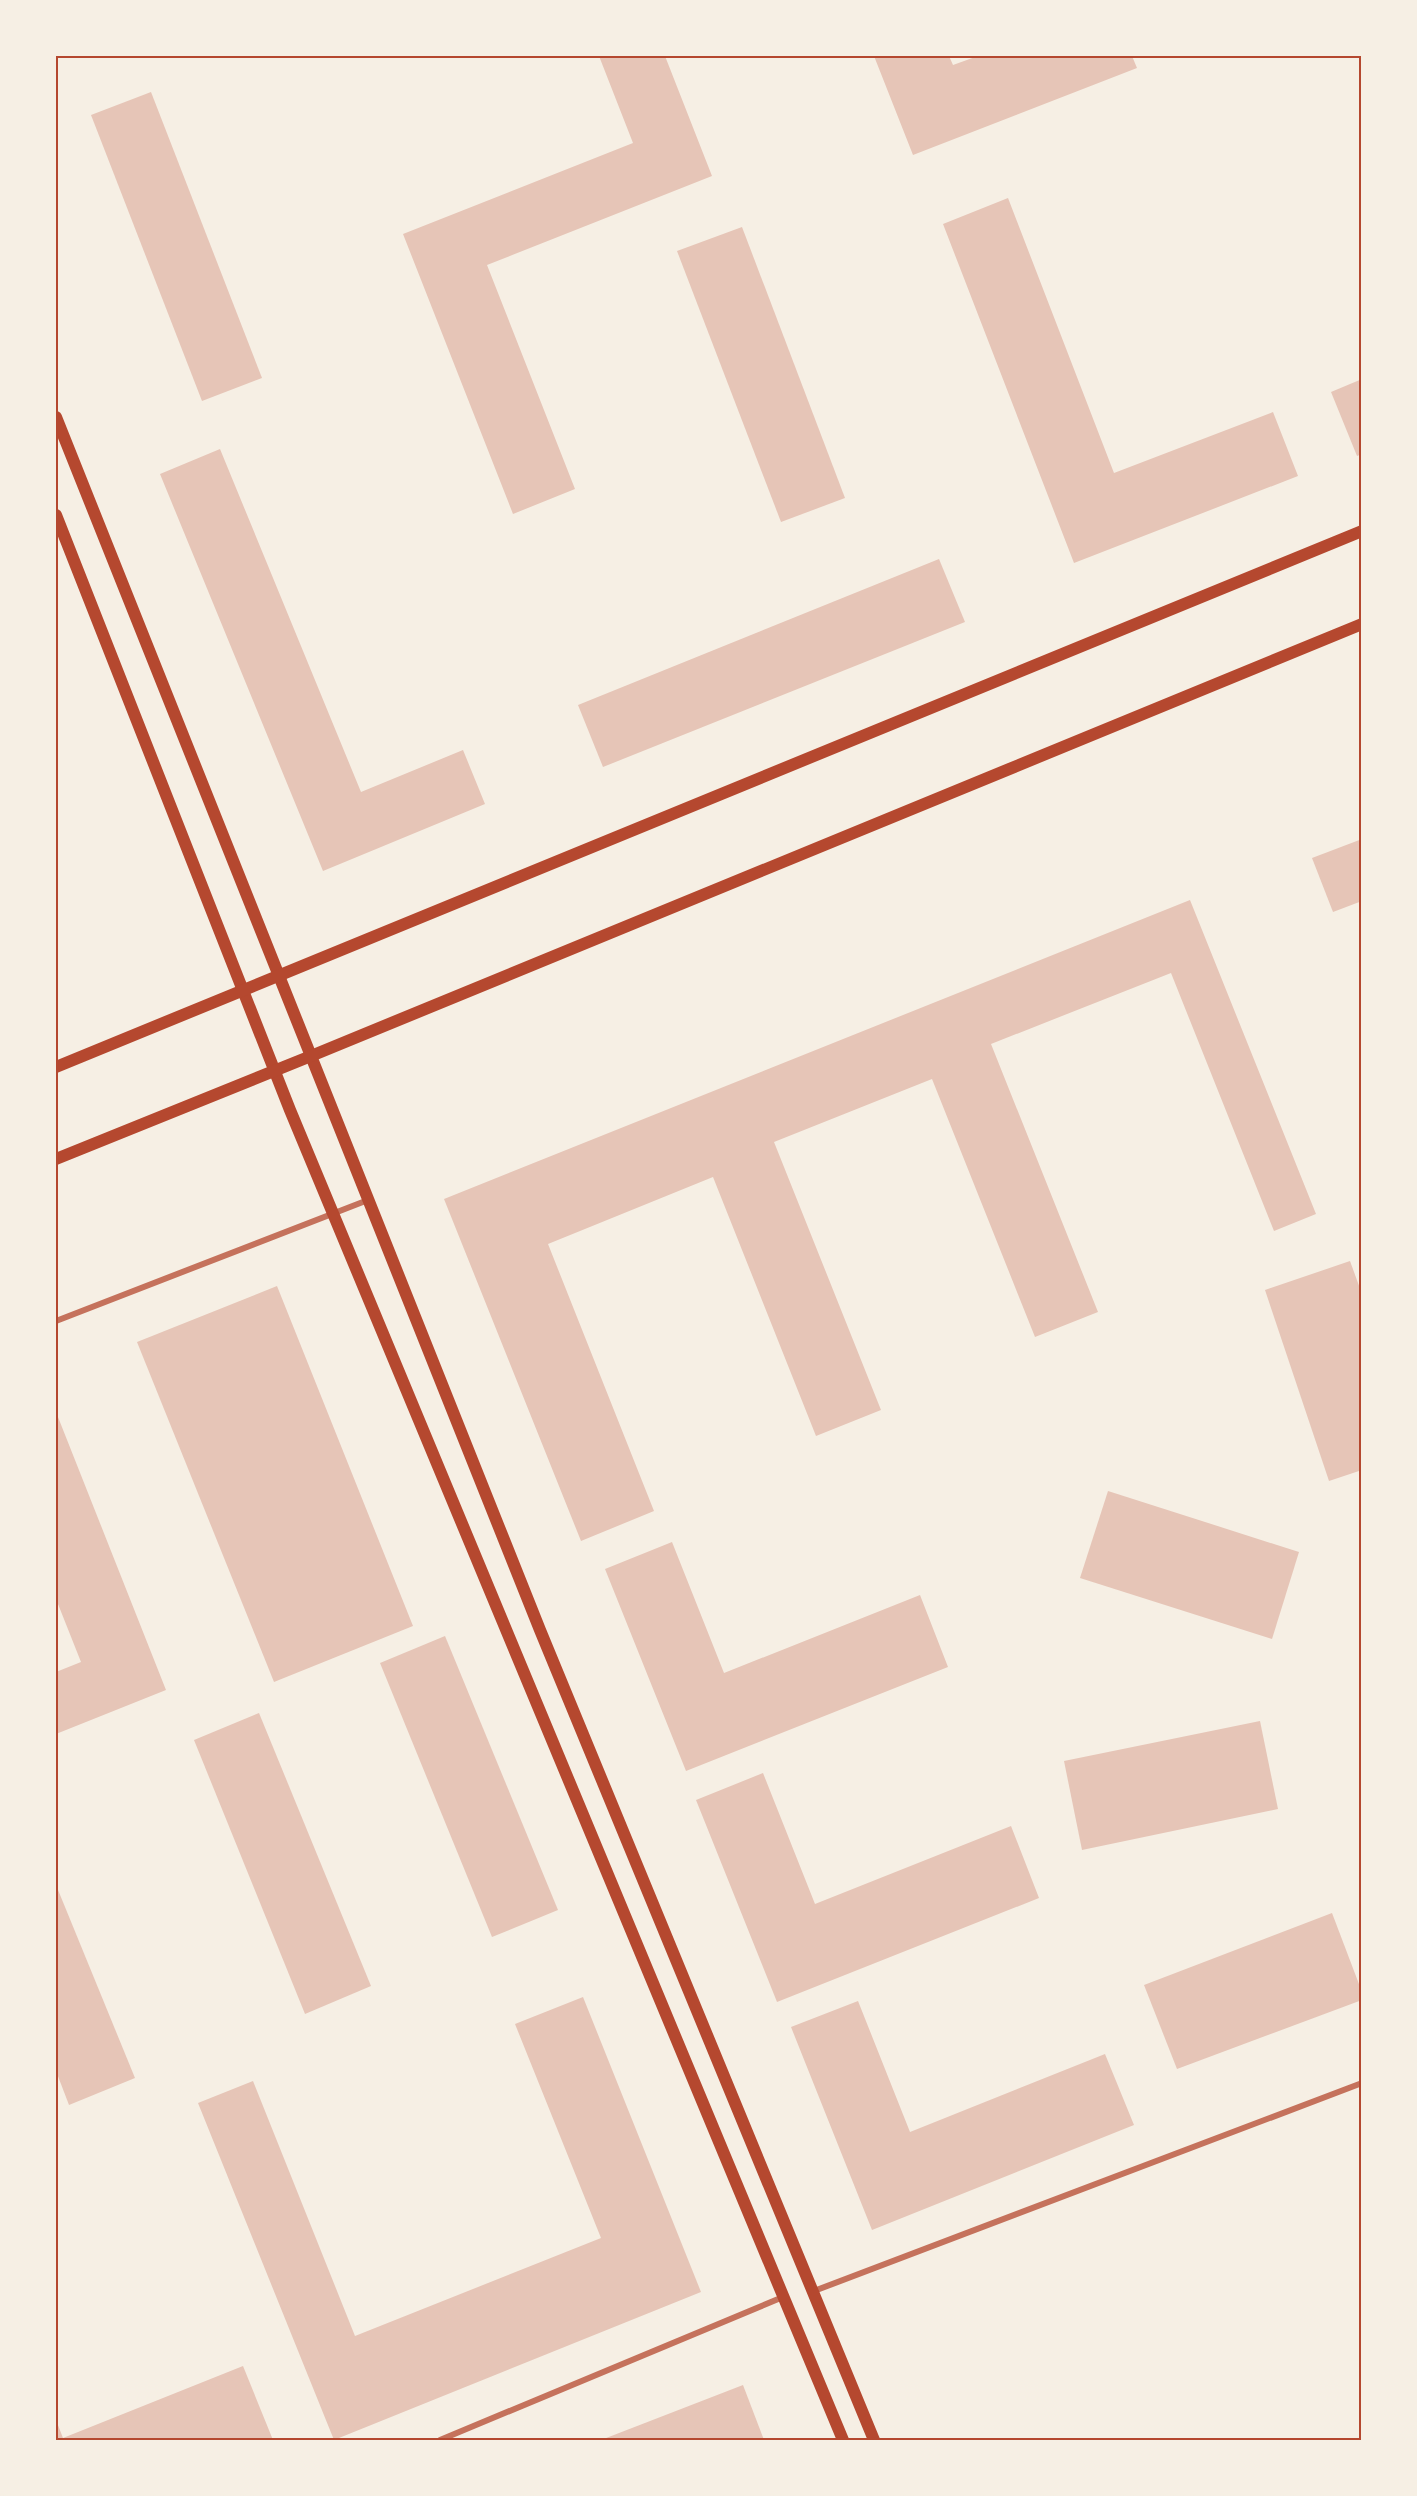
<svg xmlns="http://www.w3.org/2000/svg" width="1417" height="2496" font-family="'Nunito Sans',sans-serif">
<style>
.building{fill:#e6c5b7}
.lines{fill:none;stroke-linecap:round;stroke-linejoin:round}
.minor{stroke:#c5725c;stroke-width:6}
.secondary{stroke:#b5482f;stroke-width:12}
.neatline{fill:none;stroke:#b5482f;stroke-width:2}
</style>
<rect width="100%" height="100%" fill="#f6efe4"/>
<g class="building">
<polygon points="599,56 665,56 712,176 487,265 575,489 513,514 403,234 633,143"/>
<polygon points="874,56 949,56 953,65 978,56 1132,56 1137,68 913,155"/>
<polygon points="151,92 262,378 202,401 91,115"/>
<polygon points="1008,198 1114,473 1273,412 1298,476 1074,563 943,224"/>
<polygon points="742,227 845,498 781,522 677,251"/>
<polygon points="1362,379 1362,454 1357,456 1331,392"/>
<polygon points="220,449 361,792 463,750 485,804 323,871 160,474"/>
<polygon points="939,559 965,622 603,767 578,705"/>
<polygon points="1362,839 1362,901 1333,912 1312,858"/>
<polygon points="1190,900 1316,1214 1274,1231 1171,973 991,1044 1098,1312 1035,1337 932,1079 774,1142 881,1410 816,1436 713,1177 548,1244 654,1511 581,1541 444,1199"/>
<polygon points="1350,1261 1362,1294 1362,1470 1329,1481 1265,1290"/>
<polygon points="277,1286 413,1626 274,1682 137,1342"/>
<polygon points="56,1412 166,1690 56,1734 56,1672 81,1662 56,1599"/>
<polygon points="1108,1491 1299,1552 1272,1639 1080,1578"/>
<polygon points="672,1542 724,1673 920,1595 948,1667 686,1771 605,1569"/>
<polygon points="445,1636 558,1910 492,1937 380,1663"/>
<polygon points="259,1713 371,1986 305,2014 194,1740"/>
<polygon points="1260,1721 1278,1809 1082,1850 1064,1761"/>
<polygon points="763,1773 815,1904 1011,1826 1039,1898 777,2002 696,1800"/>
<polygon points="56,1885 135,2078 69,2105 56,2071"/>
<polygon points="1332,1913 1362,1992 1362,2000 1177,2069 1144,1985"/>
<polygon points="583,1997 701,2292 334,2440 198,2103 253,2081 355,2336 601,2238 515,2024"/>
<polygon points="858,2001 910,2132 1105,2054 1134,2125 872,2230 791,2027"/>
<polygon points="243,2366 273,2440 56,2440 56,2420 63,2438"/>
<polygon points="743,2385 764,2440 601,2440"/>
</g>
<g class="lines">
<g class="minor">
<polyline points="56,1321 368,1200"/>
<polyline points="814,2291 1362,2083"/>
<polyline points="440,2440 783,2297"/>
</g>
<g class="secondary">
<polyline points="56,417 540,1630 874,2440"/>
<polyline points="56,515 290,1110 843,2440"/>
<polyline points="56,1067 1362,531"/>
<polyline points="56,1159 311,1056 1362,624"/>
</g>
</g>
<rect width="1417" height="2496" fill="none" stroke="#f6efe4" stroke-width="114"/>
<rect x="57" y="57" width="1303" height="2382" class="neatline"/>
</svg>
